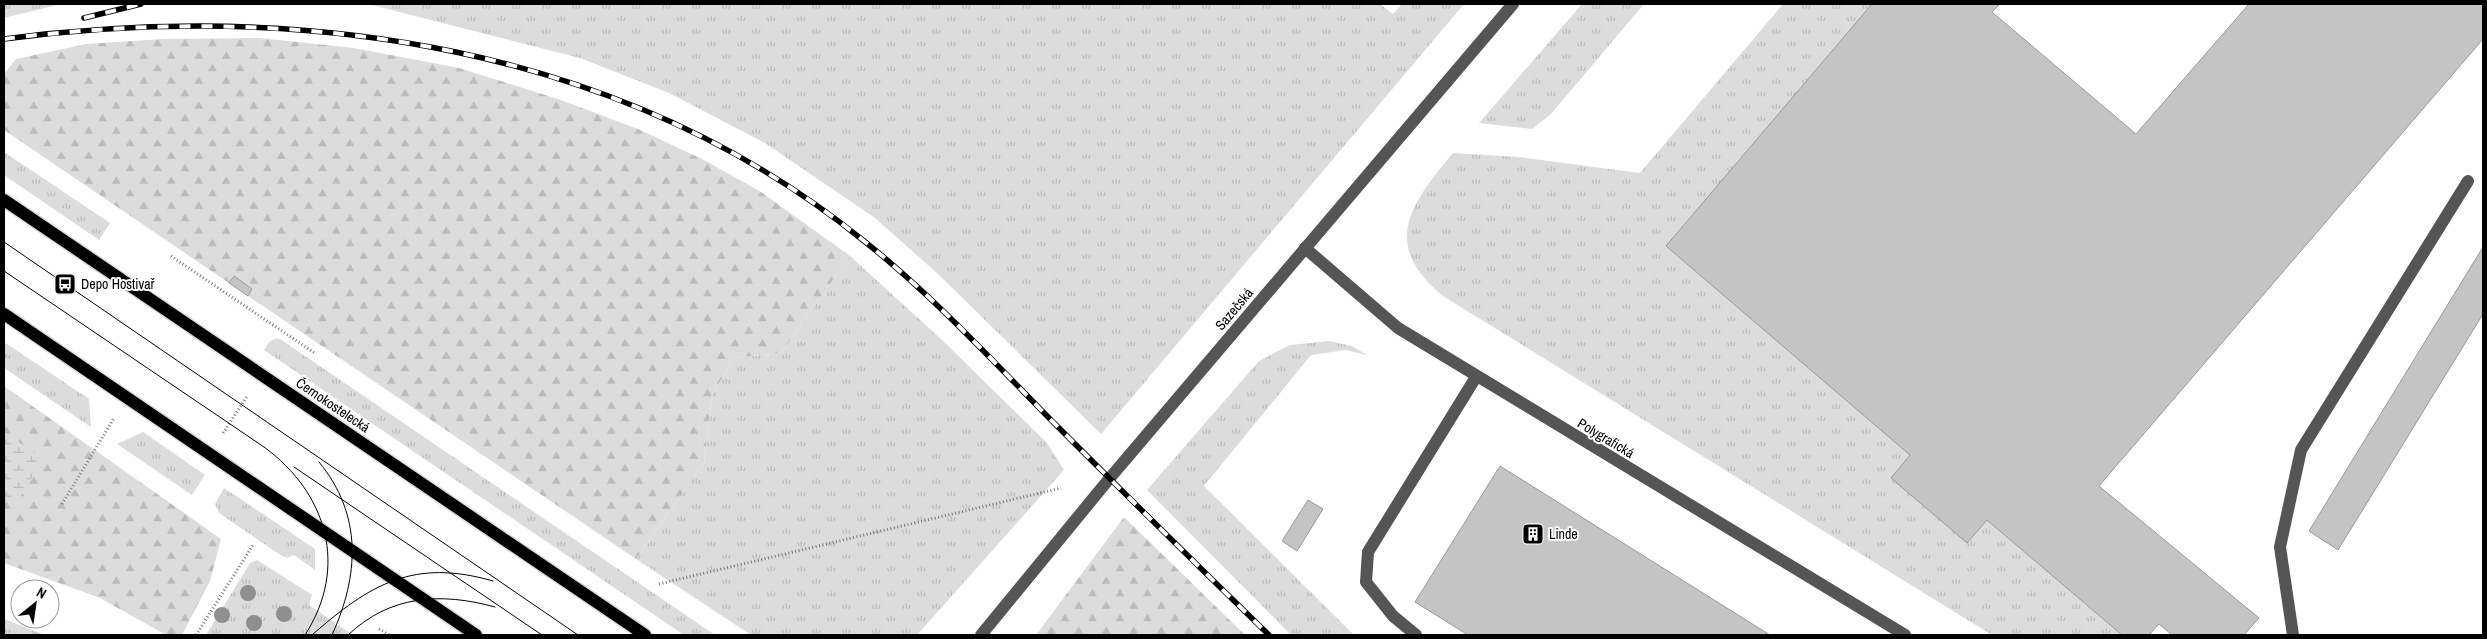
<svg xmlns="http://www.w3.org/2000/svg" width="2487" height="639" font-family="'Archivo Narrow',sans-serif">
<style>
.grass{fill:url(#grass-tufts)}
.forest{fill:url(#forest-firs)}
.wetland{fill:url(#wetland-marsh)}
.building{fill:#c4c4c4;stroke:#999}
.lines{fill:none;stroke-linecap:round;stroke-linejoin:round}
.major-casing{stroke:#dbdbdb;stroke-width:15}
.path{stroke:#777;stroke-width:3;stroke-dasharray:1 2.5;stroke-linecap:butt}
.minor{stroke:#555;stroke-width:12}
.major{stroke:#000;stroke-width:12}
.tram{stroke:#000;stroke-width:1}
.rail-casing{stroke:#000;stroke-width:5.5}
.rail{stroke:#fff;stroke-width:4;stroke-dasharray:11;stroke-linecap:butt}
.tree{fill:#8f8f8f}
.labels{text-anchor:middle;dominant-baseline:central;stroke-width:4;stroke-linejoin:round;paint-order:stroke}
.poi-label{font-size:14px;fill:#000;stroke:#fff;text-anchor:start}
.street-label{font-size:14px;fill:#000;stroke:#fff}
</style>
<defs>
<pattern id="grass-tufts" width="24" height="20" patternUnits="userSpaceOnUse" patternTransform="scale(1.25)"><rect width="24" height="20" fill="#dcdcdc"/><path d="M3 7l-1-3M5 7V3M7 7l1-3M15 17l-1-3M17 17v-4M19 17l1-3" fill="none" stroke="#bbb"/></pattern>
<pattern id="forest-firs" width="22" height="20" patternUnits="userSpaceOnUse" patternTransform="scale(1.25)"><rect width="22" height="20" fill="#dcdcdc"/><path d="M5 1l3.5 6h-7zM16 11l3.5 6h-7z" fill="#bbb"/></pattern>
<pattern id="wetland-marsh" width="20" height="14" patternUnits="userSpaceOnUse" patternTransform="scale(1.25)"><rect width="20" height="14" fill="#dcdcdc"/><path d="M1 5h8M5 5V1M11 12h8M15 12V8" fill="none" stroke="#bbb"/></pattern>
</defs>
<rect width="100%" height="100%" fill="#fff"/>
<g class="grass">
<polygon points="4,4 61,4 4,18"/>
<polygon points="368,4 1380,4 1393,14 1402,4 1464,4 1101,434 938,274 875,218 765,143 669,93 580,58"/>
<polygon points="1582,4 1644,4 1551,114 1532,129 1479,123"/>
<path d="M1783,4h89l-206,242 244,209 -19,23 76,65 20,-23 135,115h-130l-549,-339c-63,-52 -33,-91 10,-143l65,4 122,16z"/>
<polygon points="4,152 110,223 99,240 4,175"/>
<polygon points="850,256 941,339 1047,443 1064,470 917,635 751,635 636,559 704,463 712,396 733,358 781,353"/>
<polygon points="277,338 280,339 715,635 684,635 264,350 269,342"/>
<polygon points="1329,341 1352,346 1367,355 1346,350 1311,355 1204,486 1354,635 1291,635 1147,490 1259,361 1290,345"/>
<polygon points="4,342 89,399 91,427 4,368"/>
<polygon points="143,432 205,475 192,495 117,444"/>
<polygon points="224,488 315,549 315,570 294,555 287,558 282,556 219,513 215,504"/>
<polygon points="257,560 312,595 309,605 353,635 206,635 250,563"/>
<polygon points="4,619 45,635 4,635"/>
</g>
<g class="forest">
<polygon points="259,38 354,48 459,68 558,99 638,129 704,160 761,192 850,256 781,353 733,358 712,396 704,463 636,559 248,296 252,289 234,276 229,283 4,130 4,74 16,59 86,44 163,39"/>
<polygon points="4,386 221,539 210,581 182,635 166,635 100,598 4,563"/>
<polygon points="1124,517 1245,635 1036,635"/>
</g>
<polygon class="wetland" points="4,432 43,459 19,499 4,498"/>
<g class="building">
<polygon points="1872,4 2000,4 1992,12 2136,134 2249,4 2483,4 2483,39 2099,486 2259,618 2244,635 2172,635 2159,624 2149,635 2122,635 1987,520 1967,543 1891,478 1910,455 1666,246"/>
<polygon points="2483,247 2483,314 2338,550 2309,531"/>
<polygon points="234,276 252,289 248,296 229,283"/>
<polygon points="1500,466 1770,635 1468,635 1415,602"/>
<polygon points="1308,500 1323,509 1297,551 1282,541"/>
</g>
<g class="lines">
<g class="major-casing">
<g id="major">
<polyline points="4,200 645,635"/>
<polyline points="4,314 476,635"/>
</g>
</g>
<g class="path">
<polyline points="171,256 316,354"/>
<polyline points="223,433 248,395"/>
<polyline points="62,504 114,418"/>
<polyline points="659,584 1061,488"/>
<polyline points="379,629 389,635"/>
<polyline points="196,635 253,545"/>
</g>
<g class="minor">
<polyline points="1305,248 1398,328 1905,635"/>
<polyline points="981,635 1109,479 1513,4"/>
<polyline points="1416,635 1393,616 1366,582 1368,552 1476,377"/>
<polyline points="2293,635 2280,547 2301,450 2468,181"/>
</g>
<use href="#major" class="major"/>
<g class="tram">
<polyline points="4,242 578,635"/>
<path d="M4,271l260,176c63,46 85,120 41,188"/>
<path d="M319,462c44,53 40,114 13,173"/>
<polyline points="294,467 542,635"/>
<path d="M312,635c58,-51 102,-77 181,-54"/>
<path d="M348,635c42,-40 93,-43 147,-28"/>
</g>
<g class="rail-casing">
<g id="rail">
<polyline points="84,18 141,4"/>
<path d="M4,39c302,-39 619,7 860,202 68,54 127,118 188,180 72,72 144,143 217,214"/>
</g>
</g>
<use href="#rail" class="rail"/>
</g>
<g class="tree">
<circle cx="248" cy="593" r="8"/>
<circle cx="284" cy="614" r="8"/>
<circle cx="222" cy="615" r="8"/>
<circle cx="254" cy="623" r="8"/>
</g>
<defs>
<g id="bus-square" transform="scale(1.125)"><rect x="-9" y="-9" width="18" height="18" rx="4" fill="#000" stroke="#fff"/><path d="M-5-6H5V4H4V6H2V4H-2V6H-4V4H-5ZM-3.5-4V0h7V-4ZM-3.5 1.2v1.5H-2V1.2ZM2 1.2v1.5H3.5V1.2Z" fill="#fff"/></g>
<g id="building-square" transform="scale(1.125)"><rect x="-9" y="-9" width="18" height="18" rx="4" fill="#000" stroke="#fff"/><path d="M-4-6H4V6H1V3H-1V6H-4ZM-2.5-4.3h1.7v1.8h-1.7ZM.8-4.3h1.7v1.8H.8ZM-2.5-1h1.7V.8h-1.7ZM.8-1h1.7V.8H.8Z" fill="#fff"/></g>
</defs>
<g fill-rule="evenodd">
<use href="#bus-square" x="65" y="284"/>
<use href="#building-square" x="1533" y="534"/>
</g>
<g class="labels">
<g class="poi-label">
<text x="81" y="284">Depo Hostivař</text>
<text x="1549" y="534">Linde</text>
</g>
<g class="street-label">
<text transform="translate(1234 309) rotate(-50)">Sazečská</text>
<text transform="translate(333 405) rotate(34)">Černokostelecká</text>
<text transform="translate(1606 438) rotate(31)">Polygrafická</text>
</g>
</g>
<rect width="2487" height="639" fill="none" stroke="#000000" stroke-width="10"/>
<g transform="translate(35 604) rotate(30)"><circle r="24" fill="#ffffff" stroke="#999999"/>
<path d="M0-4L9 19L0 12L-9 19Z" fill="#000000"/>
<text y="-8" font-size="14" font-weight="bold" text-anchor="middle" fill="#000000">N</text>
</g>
</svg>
